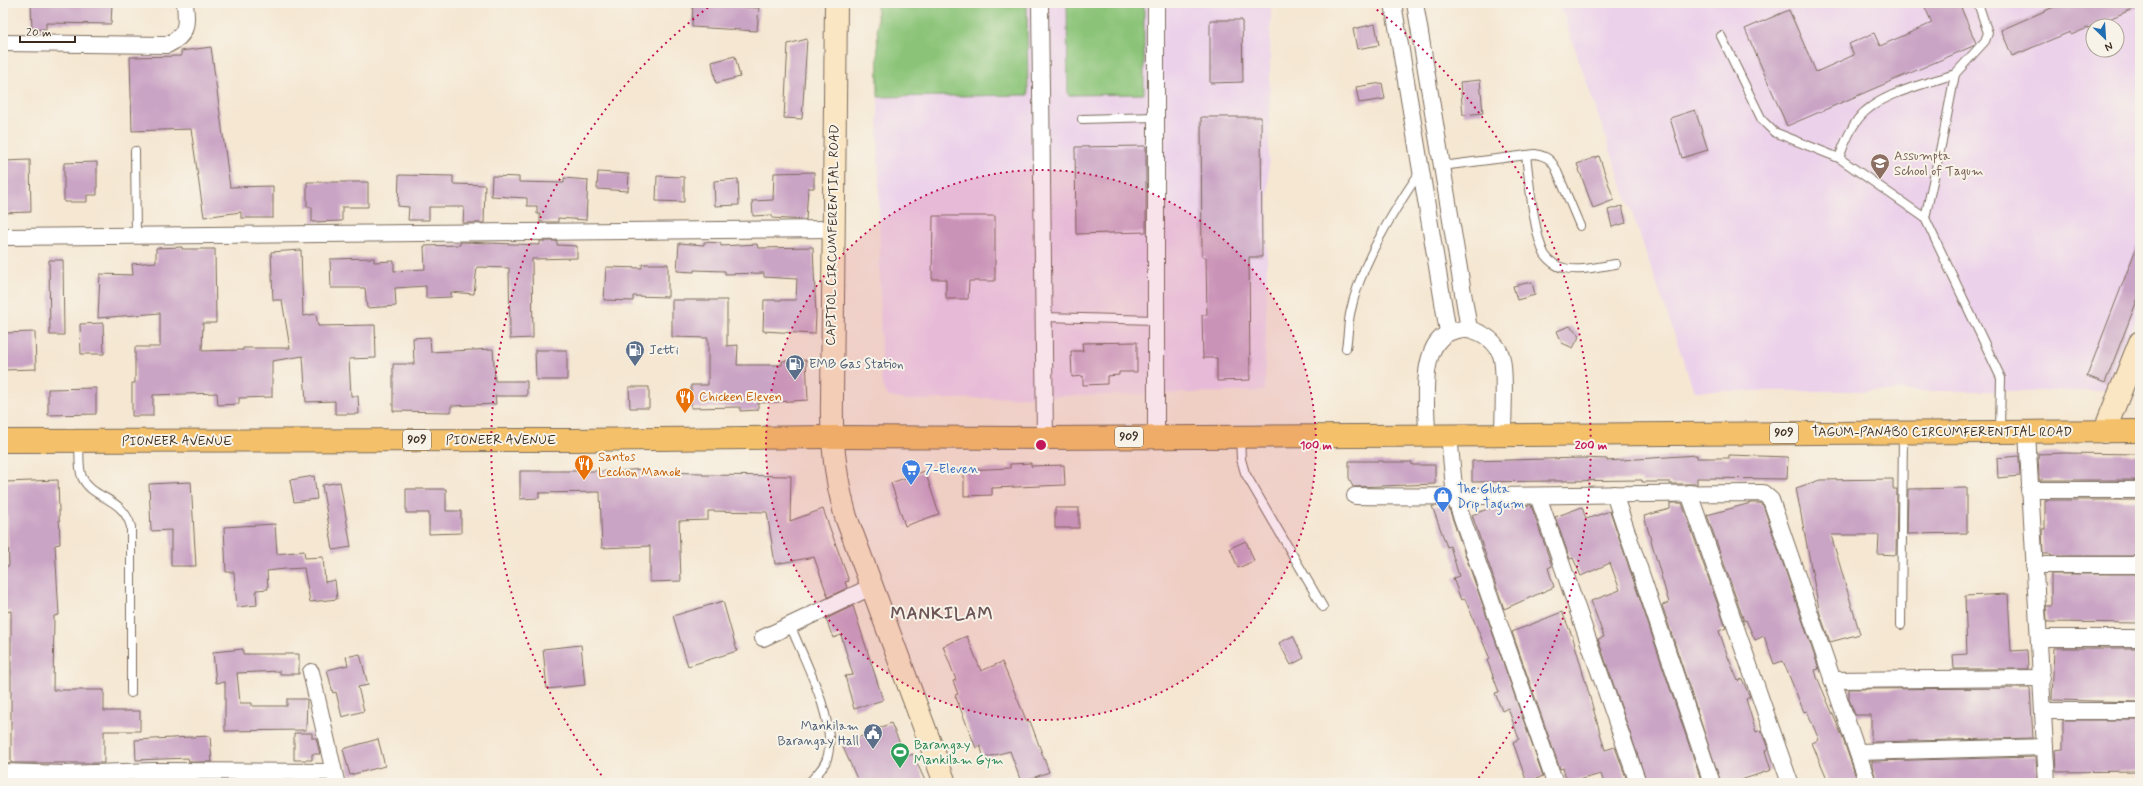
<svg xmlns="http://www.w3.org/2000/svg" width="2143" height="786" font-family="Mynerve,sans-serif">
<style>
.built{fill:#ecd1ea;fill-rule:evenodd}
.green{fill:#8bc478;stroke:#63774b}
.building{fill:#caa4c5}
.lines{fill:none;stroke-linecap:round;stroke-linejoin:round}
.lane-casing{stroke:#7c6c5d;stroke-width:10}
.street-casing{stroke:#7c6c5d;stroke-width:18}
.secondary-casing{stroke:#7c6c5d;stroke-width:24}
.highway-casing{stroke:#7c6c5d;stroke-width:24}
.lane{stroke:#fff;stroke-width:8}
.street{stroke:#fff;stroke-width:16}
.secondary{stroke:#fbe6c3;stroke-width:22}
.highway{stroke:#f4c16a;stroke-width:22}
.ring{fill:none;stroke:#c2185b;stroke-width:2;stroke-dasharray:2 4}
.labels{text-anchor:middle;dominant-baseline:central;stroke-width:4;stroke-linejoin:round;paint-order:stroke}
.shield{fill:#f7f3e8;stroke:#73665b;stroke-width:1}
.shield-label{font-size:12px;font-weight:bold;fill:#3b2a1e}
.education-label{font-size:13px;fill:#785e54;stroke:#f7f3e8;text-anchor:start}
.street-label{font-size:13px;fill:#3b2a1e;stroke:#f7f3e8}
.service-label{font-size:13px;fill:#4e5e75;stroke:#f7f3e8;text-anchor:start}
.food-label{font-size:13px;fill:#c56008;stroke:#f7f3e8;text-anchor:start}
.shop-label{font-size:13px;fill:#366cbe;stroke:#f7f3e8;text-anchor:start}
.leisure-label{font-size:13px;fill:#27864d;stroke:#f7f3e8;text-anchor:start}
.district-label{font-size:17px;font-weight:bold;letter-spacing:1px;fill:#6d5558;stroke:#f7f3e8}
.centre{fill:#c2185b;stroke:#f7f3e8;stroke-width:2}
.ring-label{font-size:12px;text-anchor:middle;font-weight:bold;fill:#c2185b;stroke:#f7f3e8;stroke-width:4;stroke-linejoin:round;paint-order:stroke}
</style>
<rect width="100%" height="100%" fill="#f7f3e8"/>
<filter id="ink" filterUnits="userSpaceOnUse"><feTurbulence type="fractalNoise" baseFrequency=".025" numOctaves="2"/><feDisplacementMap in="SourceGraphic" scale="8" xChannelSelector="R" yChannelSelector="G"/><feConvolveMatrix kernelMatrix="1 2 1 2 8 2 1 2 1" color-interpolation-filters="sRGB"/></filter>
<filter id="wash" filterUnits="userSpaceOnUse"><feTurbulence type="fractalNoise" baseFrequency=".012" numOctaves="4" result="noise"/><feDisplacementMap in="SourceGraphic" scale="16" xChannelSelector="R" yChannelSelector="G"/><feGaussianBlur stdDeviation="0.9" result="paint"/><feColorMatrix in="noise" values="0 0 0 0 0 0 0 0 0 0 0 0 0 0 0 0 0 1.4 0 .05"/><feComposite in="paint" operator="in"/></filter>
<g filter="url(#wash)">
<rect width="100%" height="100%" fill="#f5e7d2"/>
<g class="built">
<polygon points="877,3 1271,3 1265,391 904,400 888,396 883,388 881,378"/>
<path d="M1559,3h581v307l-32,81h-414zM2093,26h24v24h-24z"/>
</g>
<g class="green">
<polygon points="877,3 1027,3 1028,95 878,97"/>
<polygon points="1067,3 1144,3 1144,94 1068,95"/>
</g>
<g id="blocks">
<g class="building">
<polygon points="31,3 112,3 111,24 46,23 46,29 32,30"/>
<polygon points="1923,3 1959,3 1976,43 1973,46 1787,126 1745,29 1789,10 1816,72 1854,55 1849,44 1874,33 1880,46 1932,23"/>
<polygon points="2063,3 2140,3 2140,6 2071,35 2070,32 2012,56 2001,30"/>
<polygon points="693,4 759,8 757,31 692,27"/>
<polygon points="1210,20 1242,20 1243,82 1210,83"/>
<polygon points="1375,24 1379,45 1357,49 1353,29"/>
<polygon points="807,39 802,119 784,118 788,44"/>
<polygon points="211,47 230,187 273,186 273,218 241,218 241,212 204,217 191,129 132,131 130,57 181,56 181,51"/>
<polygon points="735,56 740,77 716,83 712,62"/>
<polygon points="1480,80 1483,113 1463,115 1460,82"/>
<polygon points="1382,83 1385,99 1359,103 1356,87"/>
<polygon points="1695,110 1708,150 1682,158 1670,118"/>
<polygon points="1201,117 1261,117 1262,257 1249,257 1250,380 1217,381 1217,358 1203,358 1202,315 1207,315 1206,257 1202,257"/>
<polygon points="1146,146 1146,232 1076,234 1075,147"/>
<polygon points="1599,156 1614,200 1593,208 1577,164"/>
<polygon points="30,160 31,212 3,213 3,161"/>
<polygon points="97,162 97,195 87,195 87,202 64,202 64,163"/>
<polygon points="598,172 629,174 628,191 597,189"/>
<polygon points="814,172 814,188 808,188 806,220 772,218 772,215 753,216 752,201 773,200 774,173"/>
<polygon points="399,175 453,176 453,184 485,185 484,223 463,223 464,207 429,207 429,220 408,220 409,207 398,206"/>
<polygon points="492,176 519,177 519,182 564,183 564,178 588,180 586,220 558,218 558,222 540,222 540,214 537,214 537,206 527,206 527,198 491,196"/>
<polygon points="657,176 684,177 684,202 656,201"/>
<polygon points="738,179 739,205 715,206 714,181"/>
<polygon points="307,182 368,182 368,207 342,207 342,221 312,222 312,207 307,207"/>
<polygon points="1622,206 1626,223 1612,227 1608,210"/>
<polygon points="933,216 995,216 995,281 969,281 968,299 946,299 946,279 932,279"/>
<polygon points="540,241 557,241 557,245 577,246 577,258 532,259 533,338 510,339 509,268 477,267 474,294 451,292 451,297 426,298 426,286 395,288 396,306 367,308 365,288 331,288 330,259 374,258 374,262 394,261 394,271 425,269 424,246 460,245 460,242 463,242 540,245"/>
<polygon points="2139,241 2140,293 2105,383 2087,376"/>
<polygon points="704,242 721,243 721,246 757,244 758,248 813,247 816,315 815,334 763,331 764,300 796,300 797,279 764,277 764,273 725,274 725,271 694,270 694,272 677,271 679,243 704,245"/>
<polygon points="182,247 182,249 215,249 216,323 203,323 202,351 243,350 243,348 290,348 282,300 273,300 271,252 301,250 303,316 316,314 318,326 375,325 376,358 349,359 351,396 358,396 359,414 335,414 335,401 306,402 303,356 272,361 272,397 239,398 239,404 218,405 217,393 153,395 153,416 132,416 132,383 135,383 135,347 160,347 160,313 98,318 100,274 133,275 132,264 156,262 156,248"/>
<polygon points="49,260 63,260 64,335 50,335"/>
<polygon points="642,264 668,264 668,297 633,296 633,301 604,300 606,267 642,268"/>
<polygon points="1532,282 1535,295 1517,300 1513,286"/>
<polygon points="672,300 727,300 727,346 738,345 737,365 782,365 782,361 806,360 808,400 758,403 758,410 740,411 740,407 691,408 691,385 708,385 708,338 672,337"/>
<polygon points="103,323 104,354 81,354 80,324"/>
<polygon points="1570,326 1580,335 1573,348 1562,343 1557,331"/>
<polygon points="35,332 36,369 3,370 3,333"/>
<polygon points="430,337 431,352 493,349 495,381 527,381 527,396 495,396 496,404 451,406 451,412 393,411 393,364 414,364 413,338"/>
<polygon points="1137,342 1137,372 1119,372 1119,375 1107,376 1107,384 1083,385 1083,376 1072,377 1071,351 1083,351 1082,343"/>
<polygon points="535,350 567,350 567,380 536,380"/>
<polygon points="629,387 649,387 649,408 630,408"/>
<polygon points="96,388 96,414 48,415 48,389"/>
<polygon points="2064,453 2140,454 2140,480 2039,480 2038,454"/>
<polygon points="1697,455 1697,458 1729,458 1729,455 1788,457 1787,479 1697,478 1697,484 1670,484 1670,482 1642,482 1642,480 1472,482 1472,461 1582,458 1607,459 1607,461"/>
<polygon points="2019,456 2020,476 1998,478 1997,458"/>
<polygon points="1349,461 1383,461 1383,462 1412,462 1412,465 1435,465 1435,484 1353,487 1349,478"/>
<polygon points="1031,463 1031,466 1064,465 1065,485 992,488 992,495 964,496 964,470 1010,468 1010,464"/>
<polygon points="645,469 645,472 702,473 702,475 791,476 790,521 823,509 849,581 845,582 847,588 828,597 814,557 775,564 767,512 708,511 708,520 679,521 681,581 650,582 650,546 602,548 600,492 539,493 539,498 520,499 520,471 616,471"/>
<polygon points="925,471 939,514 905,526 891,483"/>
<polygon points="314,476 317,499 294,502 290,480"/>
<polygon points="1893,479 1893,489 1897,489 1896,555 1878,554 1879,535 1831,535 1860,634 1830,642 1820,614 1796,488 1820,480"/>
<polygon points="58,480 60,544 55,545 59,615 54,616 53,690 104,690 104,711 140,711 140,731 104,731 104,763 11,763 11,611 5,612 4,566 9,566 6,482"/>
<polygon points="191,482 196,566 171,566 171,530 151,531 149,484"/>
<polygon points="340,482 351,547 333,550 322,485"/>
<polygon points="1967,488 1967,533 1907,534 1908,489"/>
<polygon points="406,489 446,489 446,511 461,511 461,533 429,534 429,513 406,513"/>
<polygon points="2045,500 2140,500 2140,556 2051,556 2051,554 2043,554 2042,529 2045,529"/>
<polygon points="1670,503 1682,503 1726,628 1719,631 1728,657 1738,681 1742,679 1750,697 1746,699 1756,732 1761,730 1768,749 1765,751 1771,770 1732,783 1721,783 1662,605 1669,603 1644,516 1670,509"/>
<polygon points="1751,503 1759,503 1763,505 1819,669 1815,670 1817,677 1842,736 1858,783 1829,783 1812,743 1819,740 1807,711 1804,712 1783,661 1774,664 1764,636 1755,640 1746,620 1744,621 1707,515"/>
<polygon points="1531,505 1552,566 1548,568 1554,587 1504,609 1472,515 1495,506"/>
<polygon points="1432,506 1448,506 1543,776 1527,783 1513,742 1519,739 1508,708 1502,711 1495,693 1499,692 1487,660 1490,659 1465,599 1461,600 1453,578 1459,576 1450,546 1447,547"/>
<polygon points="1582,507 1586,519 1610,511 1702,783 1647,783 1598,639 1604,637 1591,601 1620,590 1610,563 1581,576 1573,558 1570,559 1555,517"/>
<rect x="1055" y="508" width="24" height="20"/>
<polygon points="275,524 277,554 304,551 305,558 323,557 325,582 335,580 337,599 310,602 304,568 285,569 267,571 268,589 256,590 257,605 237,607 234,572 226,572 224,527"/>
<polygon points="1246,541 1254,561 1238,568 1230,548"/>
<polygon points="2051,574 2140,574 2140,623 2047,622 2046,606 2051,606"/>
<polygon points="2008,594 2011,651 2027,650 2028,669 1954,669 1953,655 1967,654 1965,596"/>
<polygon points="723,601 737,651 688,666 673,616"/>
<polygon points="853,606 883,700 854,709 845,676 853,675 841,635 833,638 826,619"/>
<polygon points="1562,612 1573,638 1605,750 1615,747 1628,783 1604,783 1601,774 1567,783 1563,768 1560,769 1512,632"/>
<polygon points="967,636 981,671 1002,662 1027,722 1030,721 1049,772 1021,782 1010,751 984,758 980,745 976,748 955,695 958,694 953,681 956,680 943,646"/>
<polygon points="1293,636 1304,658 1291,665 1279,643"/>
<polygon points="581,645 585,685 547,689 543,649"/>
<polygon points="2054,648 2140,648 2140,702 2052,700"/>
<polygon points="243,649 243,654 299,654 299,674 280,674 280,671 237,673 240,703 252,703 252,706 287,706 287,699 307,699 306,730 225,731 225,682 216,683 213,652"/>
<polygon points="360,654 368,685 358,687 364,711 342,717 336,692 333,693 327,670 348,665 346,657"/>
<polygon points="2030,688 2033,738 1871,742 1871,715 1855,715 1849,699 1849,689"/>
<polygon points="2063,720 2140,720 2140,771 2056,772 2055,750 2063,749"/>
<polygon points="891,723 906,757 913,754 926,783 859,783 842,745"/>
<polygon points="294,733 312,733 312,738 316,738 320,754 312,754 312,760 294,760"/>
<polygon points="210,736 212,762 189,762 188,758 136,760 135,740"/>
<polygon points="378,739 385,766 350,775 343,749"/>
<polygon points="2036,757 2037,780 1877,783 1872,766 1872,761"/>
</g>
</g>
</g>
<g filter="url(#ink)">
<use href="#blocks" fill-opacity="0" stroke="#7c6c5d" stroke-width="1"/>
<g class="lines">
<g class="lane-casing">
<g id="lane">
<polyline points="1721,36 1762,120 1774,132 1839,158 1925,218 2001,378 2000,431"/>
<polyline points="1082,119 1156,117"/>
<polyline points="135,151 136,236"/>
<path d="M1526,155c3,24 8,81 19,100 4,6 12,12 19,13 17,4 36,-2 52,-4"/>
<path d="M1839,158c5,-14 10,-27 19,-39 19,-25 68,-35 97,-45"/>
<path d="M1442,166l93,-12c11,2 16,5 21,15l24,57"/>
<polyline points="1925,218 1944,132 1955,74 1985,41 1988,33 1978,3"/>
<polyline points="1043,317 1156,320"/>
<path d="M1346,348c2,-11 2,-23 4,-34 10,-49 42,-101 70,-142"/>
<polyline points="1240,437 1241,459 1245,473 1323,607"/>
<path d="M79,442c1,11 -1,25 3,35 10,23 41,19 49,50v166"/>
<path d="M790,625c14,34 46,95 38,130 -2,11 -12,20 -19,28"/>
<polyline points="1901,625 1903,434"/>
</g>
</g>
<g class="street-casing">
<g id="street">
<polyline points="1040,3 1045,438"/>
<polyline points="1156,3 1156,436"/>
<polyline points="1393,3 1448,332"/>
<polyline points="1415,3 1469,329"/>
<path d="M3,43l164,2c21,-10 20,-20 18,-42"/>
<polyline points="3,237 832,229"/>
<polyline points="2027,432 2047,783"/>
<path d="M1427,435c0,-29 -10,-95 27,-104 6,-2 12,-3 18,-1 13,4 24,12 29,25 5,15 2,61 2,79"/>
<polyline points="1449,435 1455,498 1555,783"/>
<polyline points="2029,490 2140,490"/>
<polyline points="1689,493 1790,783"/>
<polyline points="1614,494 1712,783"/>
<path d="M1355,496c136,2 272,-3 408,-3l8,7 97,283"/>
<polyline points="1538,496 1638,783"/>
<polyline points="2034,565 2140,565"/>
<polyline points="763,638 871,587"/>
<polyline points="2040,638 2140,638"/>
<polyline points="311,672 336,781"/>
<polyline points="1832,680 2042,678"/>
<polyline points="2044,711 2140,711"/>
<polyline points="1858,752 2045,747"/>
<polyline points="3,772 64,774 154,771 333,772"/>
</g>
</g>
<g class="secondary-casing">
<g id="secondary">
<path d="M836,3l-4,397c-1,40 3,78 14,117l99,266"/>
<polyline points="2104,432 2140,342"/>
</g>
</g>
<g class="highway-casing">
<polyline id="highway" points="3,441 571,440 831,437 1045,438 2140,431"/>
</g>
<use href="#lane" class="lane"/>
<use href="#street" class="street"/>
<use href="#secondary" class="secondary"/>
<use href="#highway" class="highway"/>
</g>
</g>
<circle cx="1041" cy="445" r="275" fill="#c2185b" fill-opacity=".12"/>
<g class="ring">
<circle cx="1041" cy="445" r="275"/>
<path d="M605 780A550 550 0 0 1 710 6M1372 6A550 550 0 0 1 1477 780"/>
</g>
<defs>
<g id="school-pin" transform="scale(1)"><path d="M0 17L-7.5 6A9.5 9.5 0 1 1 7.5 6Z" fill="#8d6e63" stroke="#f7f3e8"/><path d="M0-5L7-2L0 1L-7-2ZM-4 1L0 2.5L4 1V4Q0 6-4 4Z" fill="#fff"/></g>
<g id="fuel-pin" transform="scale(1)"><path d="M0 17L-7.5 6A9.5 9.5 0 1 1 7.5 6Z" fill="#5c6f8a" stroke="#f7f3e8"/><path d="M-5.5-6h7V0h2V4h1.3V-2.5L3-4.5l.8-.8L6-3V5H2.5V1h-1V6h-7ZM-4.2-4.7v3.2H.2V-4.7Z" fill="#fff"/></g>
<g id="restaurant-pin" transform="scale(1)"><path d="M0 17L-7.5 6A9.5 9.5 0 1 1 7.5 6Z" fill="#e8710a" stroke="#f7f3e8"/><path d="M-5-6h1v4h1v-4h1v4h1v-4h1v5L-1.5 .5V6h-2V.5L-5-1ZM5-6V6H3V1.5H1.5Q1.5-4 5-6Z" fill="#fff"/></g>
<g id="supermarket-pin" transform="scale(1)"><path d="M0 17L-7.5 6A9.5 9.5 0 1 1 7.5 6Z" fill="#3f7fe0" stroke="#f7f3e8"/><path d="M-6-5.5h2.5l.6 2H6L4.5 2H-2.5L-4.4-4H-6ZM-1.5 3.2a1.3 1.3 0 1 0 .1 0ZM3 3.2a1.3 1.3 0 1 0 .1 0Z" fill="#fff"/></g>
<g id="shop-pin" transform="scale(1)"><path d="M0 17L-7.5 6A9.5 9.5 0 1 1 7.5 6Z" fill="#3f7fe0" stroke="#f7f3e8"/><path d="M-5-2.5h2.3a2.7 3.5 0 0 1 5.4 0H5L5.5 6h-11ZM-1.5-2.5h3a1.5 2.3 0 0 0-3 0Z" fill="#fff"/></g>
<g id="civic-pin" transform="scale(1)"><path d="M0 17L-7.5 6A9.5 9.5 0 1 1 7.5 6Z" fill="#5c6f8a" stroke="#f7f3e8"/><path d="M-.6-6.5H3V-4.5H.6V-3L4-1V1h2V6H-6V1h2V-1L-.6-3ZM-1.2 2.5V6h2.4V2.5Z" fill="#fff"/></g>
<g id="stadium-pin" transform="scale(1)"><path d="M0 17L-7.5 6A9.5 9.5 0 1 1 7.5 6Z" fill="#2e9e5b" stroke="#f7f3e8"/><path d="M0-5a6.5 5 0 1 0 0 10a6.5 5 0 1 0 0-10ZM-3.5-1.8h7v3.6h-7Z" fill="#fff"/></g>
</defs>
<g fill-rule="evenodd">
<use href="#school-pin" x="1880" y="163"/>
<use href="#fuel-pin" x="635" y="350"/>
<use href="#fuel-pin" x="795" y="364"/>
<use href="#restaurant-pin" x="685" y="397"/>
<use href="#restaurant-pin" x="584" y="464"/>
<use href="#supermarket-pin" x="911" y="469"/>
<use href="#shop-pin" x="1443" y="496"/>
<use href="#civic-pin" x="873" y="733"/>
<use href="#stadium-pin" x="900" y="752"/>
</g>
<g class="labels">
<g class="shield">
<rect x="1770" y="423" width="28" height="20" rx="3"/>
<rect x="1115" y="427" width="28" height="20" rx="3"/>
<rect x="403" y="430" width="28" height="20" rx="3"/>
</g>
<g class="shield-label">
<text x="1784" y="433">909</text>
<text x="1129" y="437">909</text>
<text x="417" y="440">909</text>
</g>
<g class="education-label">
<text x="1894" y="156">Assumpta<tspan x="1894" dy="15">School of Tagum</tspan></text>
</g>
<g class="street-label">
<text transform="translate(833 235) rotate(-89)">CAPITOL CIRCUMFERENTIAL ROAD</text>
<text x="1942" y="432">TAGUM-PANABO CIRCUMFERENTIAL ROAD</text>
<text x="501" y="440">PIONEER AVENUE</text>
<text x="177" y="441">PIONEER AVENUE</text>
</g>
<g class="service-label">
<text x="649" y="350">Jetti</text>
<text x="809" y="364">EMB Gas Station</text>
<text x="859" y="726" text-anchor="end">Mankilam<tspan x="859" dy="15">Barangay Hall</tspan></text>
</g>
<g class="food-label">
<text x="699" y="397">Chicken Eleven</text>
<text x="598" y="457">Santos<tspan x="598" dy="15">Lechon Manok</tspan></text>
</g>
<g class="shop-label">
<text x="925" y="469">7-Eleven</text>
<text x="1457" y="489">The Gluta<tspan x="1457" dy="15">Drip Tagum</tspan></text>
</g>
<g class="leisure-label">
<text x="914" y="745">Barangay<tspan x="914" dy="15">Mankilam Gym</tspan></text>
</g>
<g class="district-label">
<text x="942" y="614">MANKILAM</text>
</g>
</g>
<circle cx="1041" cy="445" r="6" class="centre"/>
<g class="ring-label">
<text x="1316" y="449">100 m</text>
<text x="1591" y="449">200 m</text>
</g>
<rect width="2143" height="786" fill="none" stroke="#f7f3e8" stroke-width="16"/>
<g transform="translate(2105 38) rotate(155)"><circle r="19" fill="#f7f3e8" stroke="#aca397"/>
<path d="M0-3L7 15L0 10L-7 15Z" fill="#1f6fb2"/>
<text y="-6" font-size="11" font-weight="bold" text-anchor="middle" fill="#3b2a1e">N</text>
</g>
<path d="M20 36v6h55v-6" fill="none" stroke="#3b2a1e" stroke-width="2"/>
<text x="26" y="36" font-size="12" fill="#3b2a1e" stroke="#f7f3e8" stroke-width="3" paint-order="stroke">20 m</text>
</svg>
